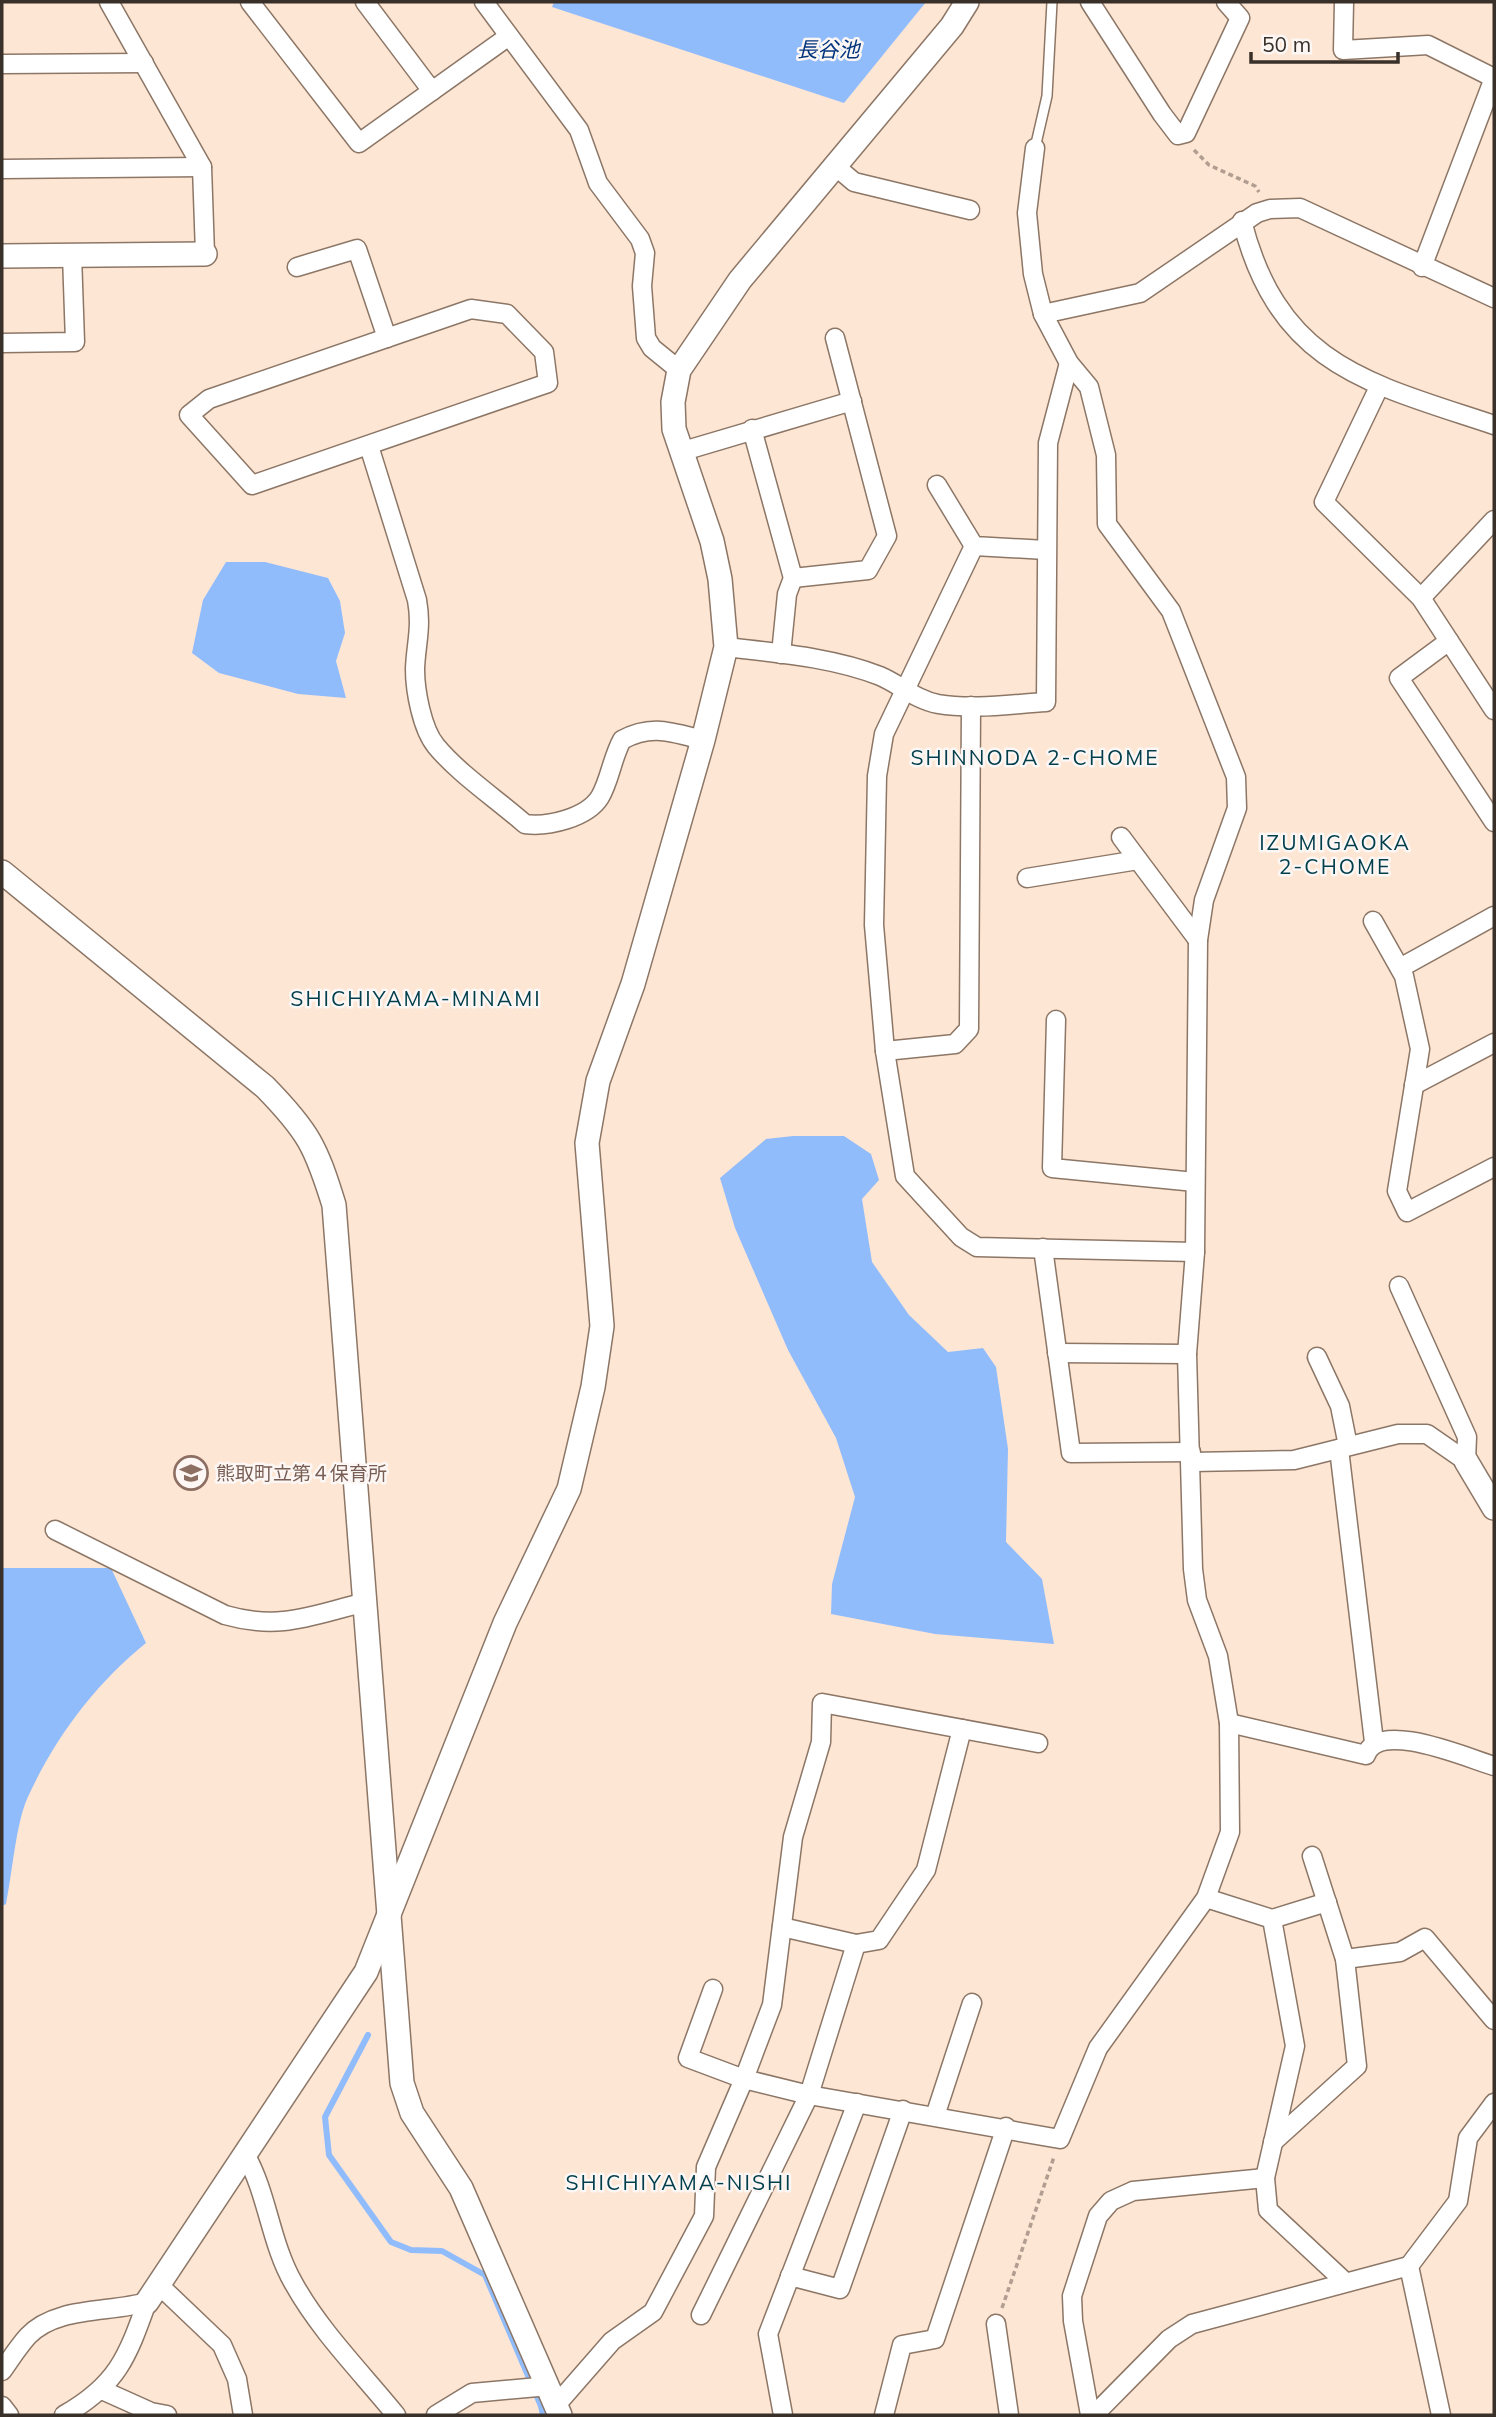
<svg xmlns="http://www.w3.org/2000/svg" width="1496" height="2417" font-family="Mulish,'Noto Sans JP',sans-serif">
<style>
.water{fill:#91bcfc}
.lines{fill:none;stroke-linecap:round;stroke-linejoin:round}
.stream{stroke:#91bcfc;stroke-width:6}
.service-casing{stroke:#8c7666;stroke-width:12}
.minor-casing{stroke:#8c7666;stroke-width:21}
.tertiary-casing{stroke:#8c7666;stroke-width:26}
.path{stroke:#b19e91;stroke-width:3.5;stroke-dasharray:5 3.5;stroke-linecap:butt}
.service{stroke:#fff;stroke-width:9}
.minor{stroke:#fff;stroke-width:18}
.tertiary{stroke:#fff;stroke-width:23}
.labels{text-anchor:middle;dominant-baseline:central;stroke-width:5;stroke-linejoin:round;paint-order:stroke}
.education-label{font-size:19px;fill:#785e54;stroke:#fcf7f4;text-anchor:start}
.water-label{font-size:21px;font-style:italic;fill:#00357d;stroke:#fcf7f4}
.neighbourhood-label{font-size:21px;letter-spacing:2px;fill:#013e4c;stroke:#fcf7f4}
</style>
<rect width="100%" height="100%" fill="#fee6d4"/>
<g class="water">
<polygon points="554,2 926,2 844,103 552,7"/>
<polygon points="226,562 265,562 328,578 340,601 345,633 336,661 346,698 298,694 219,673 192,653 203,600"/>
<polygon points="793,1136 844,1136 871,1154 879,1180 862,1199 872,1262 909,1315 948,1352 983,1348 996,1367 1008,1449 1006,1542 1042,1579 1054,1644 935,1634 831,1614 832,1584 855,1497 836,1438 788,1350 735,1228 720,1178 766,1139"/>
<path d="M2,1568h109l35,75c-51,41 -92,96 -119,156 -11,25 -15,76 -21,105l-4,2z"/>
</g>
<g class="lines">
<polyline class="stream" points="368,2035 325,2117 329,2155 391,2242 411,2250 442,2251 485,2275 541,2406 543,2415"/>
<g class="service-casing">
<polyline id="service" points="1035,148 1047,96 1052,2"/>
</g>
<g class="minor-casing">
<g id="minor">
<polyline points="109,2 202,167 205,254"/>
<polyline points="250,2 359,143 509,36"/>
<polyline points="365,2 432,91"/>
<polyline points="484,2 579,130 598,183 640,239 645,253 642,286 646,338 652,348 679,370"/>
<polyline points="1090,2 1162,114 1178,135 1186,133 1240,18 1226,2"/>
<polyline points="1344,2 1343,50 1428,45 1494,78"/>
<polyline points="2,64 144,63"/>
<polyline points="834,165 854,182 970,210"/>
<polyline points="2,169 202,167"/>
<path d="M1242,221c37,145 126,162 252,204"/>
<polyline points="297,267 357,249 387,338"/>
<polyline points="1422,267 1494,78"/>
<polygon points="471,309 507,314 544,352 548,383 252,485 189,415 209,399"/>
<polyline points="1043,314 1140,293 1257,213 1270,209 1300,208 1494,298"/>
<polyline points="2,343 75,342 72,255"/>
<polyline points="1379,387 1324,502 1421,598 1494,710"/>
<polyline points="752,429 793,578 787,594 781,654"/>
<path d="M369,446l48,154c5,28 -1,43 -2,69 0,22 7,60 21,77 23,28 62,54 89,78 23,3 62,-6 75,-27 10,-17 12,-39 22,-57 29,-16 49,-8 81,0"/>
<polyline points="680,452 852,401"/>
<polyline points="937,485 974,546 1046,550"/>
<polyline points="974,546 884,734 877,776 874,925 885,1051 905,1176 961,1237 977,1247 1195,1252"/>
<polyline points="793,578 868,570 887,536 835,338"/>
<polyline points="1421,598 1494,520"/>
<polyline points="1449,641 1399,678 1494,822"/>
<path d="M726,647c50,6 106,10 154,29 19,8 36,24 58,28 35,6 73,0 108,-2l2,-259 21,-80"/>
<polyline points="1121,837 1198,940"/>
<polyline points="1027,878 1138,860"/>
<polyline points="1373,921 1404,976 1420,1049 1397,1191 1407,1212 1494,1167"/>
<polyline points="1400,968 1494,916"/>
<polyline points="1056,1020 1052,1168 1195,1182"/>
<polyline points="885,1051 955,1044 969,1029 971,706"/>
<polyline points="1414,1085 1494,1043"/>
<polyline points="1043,1248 1071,1453 1191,1452"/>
<polyline points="1399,1286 1467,1437 1466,1461"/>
<polyline points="1057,1353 1187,1354"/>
<polyline points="1317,1357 1340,1406 1348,1446"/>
<polyline points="1339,1449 1374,1742"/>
<polyline points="1191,1462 1294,1460 1398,1434 1427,1434 1466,1461"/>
<path d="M55,1530l170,85c56,16 87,0 141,-13"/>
<path d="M1229,1723l137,32c12,-36 101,3 128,11"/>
<polyline points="1206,1898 1272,1919 1295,2046 1265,2178 1268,2210 1344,2281"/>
<polyline points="1272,1919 1327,1902"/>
<polyline points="782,1927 856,1944 879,1940 926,1870 962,1729"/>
<polyline points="1345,1959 1400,1952 1425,1938 1494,2020"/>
<polyline points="713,1989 688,2058 744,2079 772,2005 793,1837 821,1742 822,1703 1038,1743"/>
<polyline points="935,2116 972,2003"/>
<polyline points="1273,2142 1357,2066 1345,1959 1312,1856"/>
<path d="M245,2154c23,40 25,89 49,130 26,47 68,89 102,131"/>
<polyline points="790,2276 840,2289 903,2110"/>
<polyline points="159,2285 222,2345 237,2379 243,2415"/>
<polyline points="701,2315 809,2095 856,1944"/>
<polyline points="996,2324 1009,2415"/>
<path d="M2,2371c8,-11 16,-24 26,-35 28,-30 82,-23 119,-34"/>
<polyline points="102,2390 151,2412 167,2415"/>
<polyline points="557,2404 612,2341 653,2312 704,2216 706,2167 744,2079 809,2095 1060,2139 1098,2048 1206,1898 1230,1832 1229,1723 1218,1656 1197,1600 1193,1569 1187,1354 1195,1252 1198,940 1204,900 1237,808 1236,777 1171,611 1107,524 1106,455 1089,387 1069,363 1043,314 1033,274 1027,213 1035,148"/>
<polyline points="2,2406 9,2415"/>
<path d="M64,2415c53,-30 63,-57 83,-113"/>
<polyline points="436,2415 472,2393 549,2386"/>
<polyline points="783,2415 768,2334 857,2103"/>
<polyline points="884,2415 902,2345 935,2339 1006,2127"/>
<polyline points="1090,2415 1073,2321 1072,2296 1098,2216 1111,2201 1133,2191 1265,2178"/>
<polyline points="1094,2415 1169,2339 1192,2324 1409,2266"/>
<polyline points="1441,2415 1409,2266 1458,2201 1468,2138 1494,2103"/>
</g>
</g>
<g class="tertiary-casing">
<g id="tertiary">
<polyline points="2,256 205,254"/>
<path d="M2,872l263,215c44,45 51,60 69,118l68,878 10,30 49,75 99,227"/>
<polyline points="1466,1461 1494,1508"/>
<polyline points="147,2302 366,1972 505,1623 569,1489 593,1387 602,1326 587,1143 598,1081 633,984 703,740 726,647 720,579 712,541 674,429 673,402 679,370 740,280 952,26 967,2"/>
</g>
</g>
<g class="path">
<polyline points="1194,150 1209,165 1255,186 1259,192"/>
<polyline points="1002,2308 1054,2157"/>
</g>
<use href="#service" class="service"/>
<use href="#minor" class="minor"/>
<use href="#tertiary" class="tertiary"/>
</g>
<defs>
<g id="school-ring" transform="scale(1.75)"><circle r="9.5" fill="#fcf7f4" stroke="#8d6e63" stroke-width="1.5"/><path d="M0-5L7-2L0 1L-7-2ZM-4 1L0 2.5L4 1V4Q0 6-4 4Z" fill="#8d6e63"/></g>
</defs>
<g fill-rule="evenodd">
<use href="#school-ring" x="191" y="1473"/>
</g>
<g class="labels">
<g class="education-label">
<text x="216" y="1473">熊取町立第４保育所</text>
</g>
<g class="water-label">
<text x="828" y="49">長谷池</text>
</g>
<g class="neighbourhood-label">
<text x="1035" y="757">SHINNODA 2-CHOME</text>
<text x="1335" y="842">IZUMIGAOKA<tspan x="1335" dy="24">2-CHOME</tspan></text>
<text x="416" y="998">SHICHIYAMA-MINAMI</text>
<text x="679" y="2182">SHICHIYAMA-NISHI</text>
</g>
</g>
<rect width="1496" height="2417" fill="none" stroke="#393029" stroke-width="7"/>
<path d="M1251 52v10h147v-10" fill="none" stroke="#393029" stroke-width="3.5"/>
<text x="1262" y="52" font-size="21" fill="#393029" stroke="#fcf7f4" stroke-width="5" paint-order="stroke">50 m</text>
</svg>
